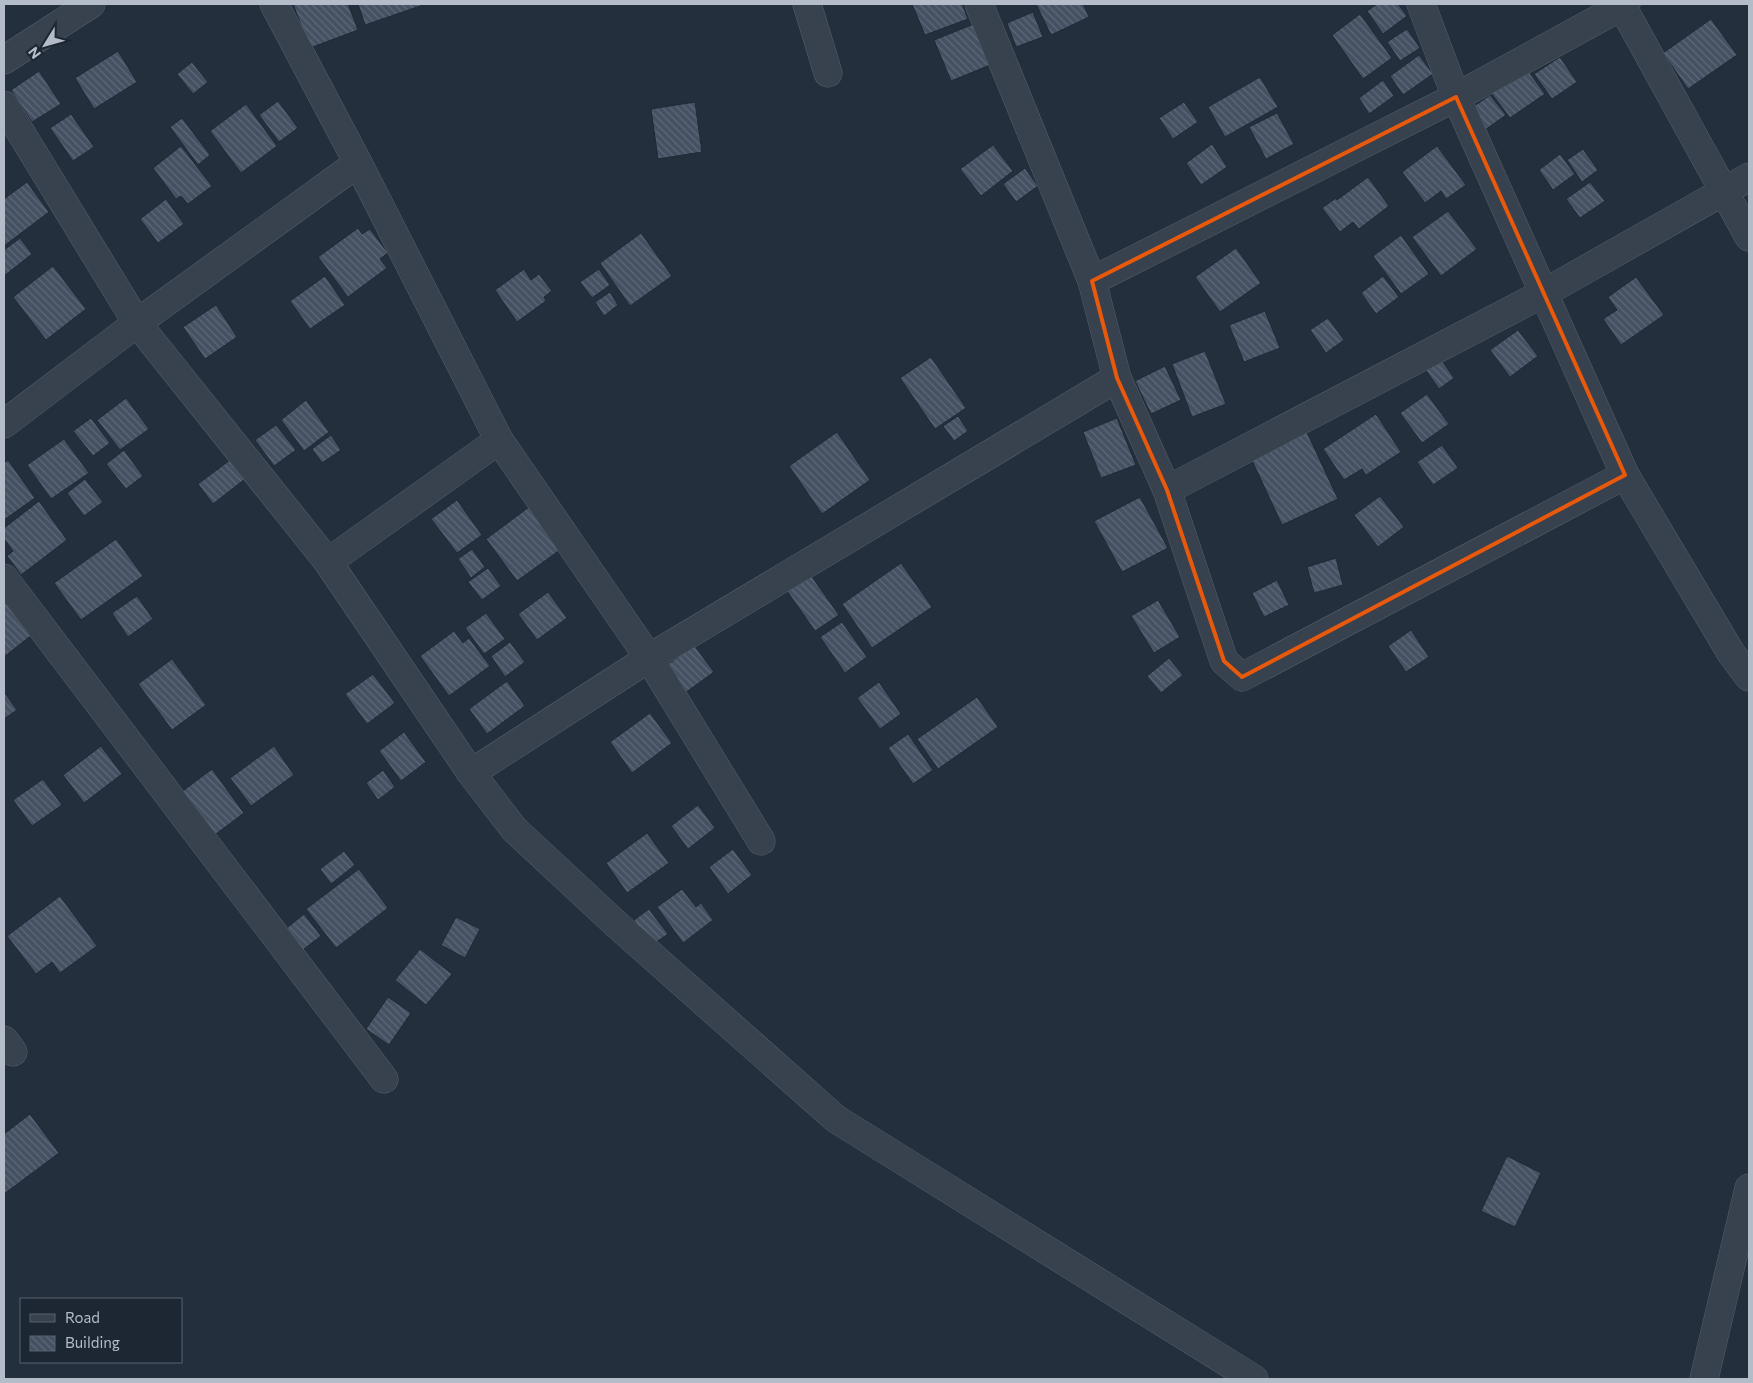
<svg xmlns="http://www.w3.org/2000/svg" width="1753" height="1383" font-family="Commissioner,sans-serif">
<style>
.building{fill:url(#building-back-hatch);stroke:#1f2835}
.lines{fill:none;stroke-linecap:round;stroke-linejoin:round}
.street-casing{stroke:#565f6c;stroke-width:29}
.street{stroke:#38414e;stroke-width:28}
.marked{fill:none;stroke:#e8590c;stroke-width:4;stroke-linejoin:round}
</style>
<defs>
<pattern id="building-back-hatch" width="6" height="6" patternUnits="userSpaceOnUse" patternTransform="scale(1.25)"><rect width="6" height="6" fill="#455162"/><path d="M-1 5l2 2M0 0l6 6M5-1l2 2" fill="none" stroke="#5d6877"/></pattern>
</defs>
<rect width="100%" height="100%" fill="#242f3e"/>
<g class="building">
<polygon points="293,4 348,4 358,30 310,48"/>
<polygon points="358,4 423,4 423,5 365,25"/>
<polygon points="912,4 962,4 968,19 925,35"/>
<polygon points="1036,4 1083,4 1089,17 1051,35"/>
<polygon points="1377,4 1398,4 1407,16 1383,34 1367,11"/>
<polygon points="1033,12 1043,37 1016,47 1007,23"/>
<polygon points="1360,14 1392,58 1363,79 1332,35"/>
<polygon points="1711,19 1737,55 1688,89 1663,53"/>
<polygon points="974,24 990,65 951,81 934,40"/>
<polygon points="1407,29 1420,48 1400,61 1387,42"/>
<polygon points="118,51 137,82 94,109 75,78"/>
<polygon points="1419,55 1433,74 1403,95 1390,76"/>
<polygon points="1560,57 1577,82 1552,99 1534,74"/>
<polygon points="192,62 208,82 193,94 177,74"/>
<polygon points="1524,65 1545,94 1510,118 1489,90"/>
<polygon points="39,71 61,104 32,122 11,90"/>
<polygon points="1260,77 1278,107 1225,137 1208,107"/>
<polygon points="1383,80 1394,96 1369,114 1359,98"/>
<polygon points="1490,95 1506,115 1485,130 1470,109"/>
<polygon points="278,101 298,128 279,142 259,115"/>
<polygon points="695,102 702,152 658,159 651,109"/>
<polygon points="1184,102 1198,122 1173,139 1159,118"/>
<polygon points="246,104 277,146 241,173 210,131"/>
<polygon points="1277,113 1294,144 1266,159 1249,127"/>
<polygon points="71,114 94,147 73,161 50,128"/>
<polygon points="182,118 210,155 198,165 170,127"/>
<polygon points="1212,144 1227,167 1201,185 1186,163"/>
<polygon points="993,145 1013,171 981,196 960,169"/>
<polygon points="181,146 212,186 188,204 181,196 176,199 153,168"/>
<polygon points="1437,146 1466,185 1446,199 1441,191 1425,203 1402,172"/>
<polygon points="1583,149 1598,170 1582,182 1567,160"/>
<polygon points="1560,154 1575,174 1553,190 1539,170"/>
<polygon points="1025,168 1038,186 1016,202 1003,184"/>
<polygon points="1368,177 1389,206 1359,229 1353,222 1340,232 1322,208 1336,198 1337,200"/>
<polygon points="27,182 49,212 4,246 4,199"/>
<polygon points="1590,182 1605,201 1580,218 1566,199"/>
<polygon points="166,199 184,224 158,243 140,219"/>
<polygon points="1448,211 1477,249 1441,276 1412,237"/>
<polygon points="358,228 362,234 370,229 388,253 380,259 387,268 348,297 318,257"/>
<polygon points="641,233 672,276 630,306 600,263"/>
<polygon points="1401,235 1429,274 1401,294 1373,256"/>
<polygon points="20,238 32,254 4,276 4,250"/>
<polygon points="1236,248 1261,283 1220,312 1195,277"/>
<polygon points="53,266 86,309 46,340 13,297"/>
<polygon points="524,269 531,280 539,274 552,291 544,297 546,301 517,322 495,290"/>
<polygon points="599,269 610,285 592,298 580,282"/>
<polygon points="325,276 345,305 310,329 290,301"/>
<polygon points="1383,276 1399,297 1376,314 1361,293"/>
<polygon points="1636,277 1664,315 1621,345 1603,319 1617,310 1608,297"/>
<polygon points="610,292 618,305 604,316 595,302"/>
<polygon points="216,305 237,337 205,359 183,327"/>
<polygon points="1265,311 1280,348 1244,362 1229,325"/>
<polygon points="1328,318 1344,340 1326,353 1310,330"/>
<polygon points="1518,330 1538,356 1510,377 1490,350"/>
<polygon points="1205,351 1226,404 1192,417 1172,364"/>
<polygon points="931,357 966,408 935,429 900,378"/>
<polygon points="1440,358 1454,378 1439,389 1425,369"/>
<polygon points="1165,366 1181,400 1151,414 1135,381"/>
<polygon points="1427,394 1449,424 1422,443 1400,413"/>
<polygon points="126,398 149,429 120,450 97,420"/>
<polygon points="306,400 329,432 304,451 281,420"/>
<polygon points="1376,414 1401,452 1366,475 1362,469 1344,480 1323,449"/>
<polygon points="958,416 968,431 954,441 943,426"/>
<polygon points="91,418 110,443 93,456 73,431"/>
<polygon points="1117,418 1136,465 1101,478 1083,432"/>
<polygon points="276,425 296,450 274,466 255,440"/>
<polygon points="1305,428 1338,499 1282,525 1249,454"/>
<polygon points="837,432 870,480 822,514 789,466"/>
<polygon points="331,435 341,450 322,463 312,449"/>
<polygon points="64,439 89,473 51,499 27,465"/>
<polygon points="1442,445 1458,468 1433,485 1417,462"/>
<polygon points="124,450 143,476 126,489 106,464"/>
<polygon points="8,460 35,498 4,520 4,463"/>
<polygon points="230,460 245,479 213,504 198,484"/>
<polygon points="85,479 103,502 84,516 67,493"/>
<polygon points="1380,496 1404,527 1378,547 1354,515"/>
<polygon points="1140,497 1168,548 1122,572 1094,521"/>
<polygon points="457,500 482,535 457,553 431,519"/>
<polygon points="39,501 67,540 21,575 7,556 13,551 4,539 4,528"/>
<polygon points="533,504 564,547 517,581 486,539"/>
<polygon points="116,539 143,576 81,620 54,583"/>
<polygon points="472,549 485,567 471,578 458,559"/>
<polygon points="1336,558 1343,585 1314,593 1307,567"/>
<polygon points="901,563 932,607 872,648 842,604"/>
<polygon points="488,568 501,586 482,600 468,582"/>
<polygon points="810,574 839,615 815,631 787,591"/>
<polygon points="1277,580 1289,605 1264,617 1252,593"/>
<polygon points="548,592 567,618 537,640 518,614"/>
<polygon points="137,596 153,619 128,637 112,613"/>
<polygon points="1158,600 1180,637 1154,653 1131,616"/>
<polygon points="8,602 33,634 4,657 4,605"/>
<polygon points="486,613 505,639 484,654 465,628"/>
<polygon points="842,622 867,657 845,673 820,637"/>
<polygon points="1411,630 1429,657 1406,672 1388,646"/>
<polygon points="454,631 463,643 469,638 490,666 449,696 420,656"/>
<polygon points="510,642 525,662 505,677 491,656"/>
<polygon points="694,645 714,672 685,693 666,666"/>
<polygon points="1169,658 1183,675 1161,693 1147,676"/>
<polygon points="172,659 206,705 172,730 138,684"/>
<polygon points="373,674 395,703 367,724 345,694"/>
<polygon points="507,681 525,706 487,734 469,709"/>
<polygon points="879,682 901,714 880,729 857,698"/>
<polygon points="4,692 17,710 4,719"/>
<polygon points="977,697 998,727 938,769 917,739"/>
<polygon points="650,713 672,743 632,773 610,742"/>
<polygon points="404,732 426,762 401,781 379,751"/>
<polygon points="908,734 933,770 913,784 888,748"/>
<polygon points="101,746 122,774 84,803 63,775"/>
<polygon points="274,746 294,775 251,806 230,778"/>
<polygon points="212,769 244,813 212,837 180,793"/>
<polygon points="383,770 395,787 378,800 366,783"/>
<polygon points="43,779 62,805 32,826 13,800"/>
<polygon points="698,805 715,828 688,849 671,826"/>
<polygon points="647,833 669,863 627,893 606,863"/>
<polygon points="733,849 752,875 728,894 709,867"/>
<polygon points="344,851 355,865 331,884 320,869"/>
<polygon points="359,869 388,908 336,948 306,909"/>
<polygon points="682,889 696,907 701,903 713,920 683,943 657,907"/>
<polygon points="60,896 97,946 60,973 52,962 36,974 7,936"/>
<polygon points="649,909 668,934 652,945 634,920"/>
<polygon points="304,914 321,936 300,952 283,931"/>
<polygon points="456,917 480,929 465,958 441,945"/>
<polygon points="420,949 452,974 426,1005 395,980"/>
<polygon points="388,997 411,1013 389,1045 366,1029"/>
<polygon points="30,1114 59,1153 4,1194 4,1134"/>
<polygon points="1507,1156 1541,1173 1515,1227 1481,1211"/>
</g>
<g class="lines">
<g class="street-casing">
<g id="street">
<polyline points="807,4 828,73"/>
<polyline points="979,4 1092,281 1117,378 1167,490 1224,661 1242,677 1625,475"/>
<polyline points="1421,4 1456,97 1625,475 1731,653 1749,677"/>
<polyline points="1622,6 1749,237"/>
<polyline points="4,60 91,4"/>
<polyline points="4,105 137,323 328,562 471,773 514,829 616,924 836,1119 1254,1379"/>
<polyline points="358,163 499,440 649,658 761,841"/>
<polyline points="1092,281 1456,97 1626,4"/>
<polyline points="4,424 137,323 358,163 274,4"/>
<polyline points="1167,490 1544,293 1749,177"/>
<polyline points="328,562 499,440"/>
<polyline points="4,578 384,1079"/>
<polyline points="471,773 649,658 1117,378"/>
<polyline points="4,1040 13,1052"/>
<polyline points="1704,1379 1749,1188"/>
</g>
</g>
<use href="#street" class="street"/>
</g>
<path class="marked" d="M1456,97l169,378 -383,202 -18,-16 -57,-171 -50,-112 -25,-97z"/>
<rect width="1753" height="1383" fill="none" stroke="#b4bcc9" stroke-width="10"/>
<rect x="20" y="1298" width="162" height="65" fill="#1d2633" stroke="#59626f"/>
<rect x="30" y="1314" width="25" height="8" fill="#38414e" stroke="#59626f"/>
<text x="65" y="1323" font-size="15" fill="#b4bcc9">Road</text>
<rect x="30" y="1336" width="25" height="15" fill="url(#building-back-hatch)" stroke="#59626f"/>
<text x="65" y="1348" font-size="15" fill="#b4bcc9">Building</text>
<g transform="translate(45 45) rotate(233)" stroke="#1d2633" stroke-width="4" paint-order="stroke">
<path d="M0-4L9 19L0 12L-9 19Z" fill="#b4bcc9"/>
<text y="-8" font-size="14" font-weight="bold" text-anchor="middle" fill="#b4bcc9">N</text>
</g>
</svg>
